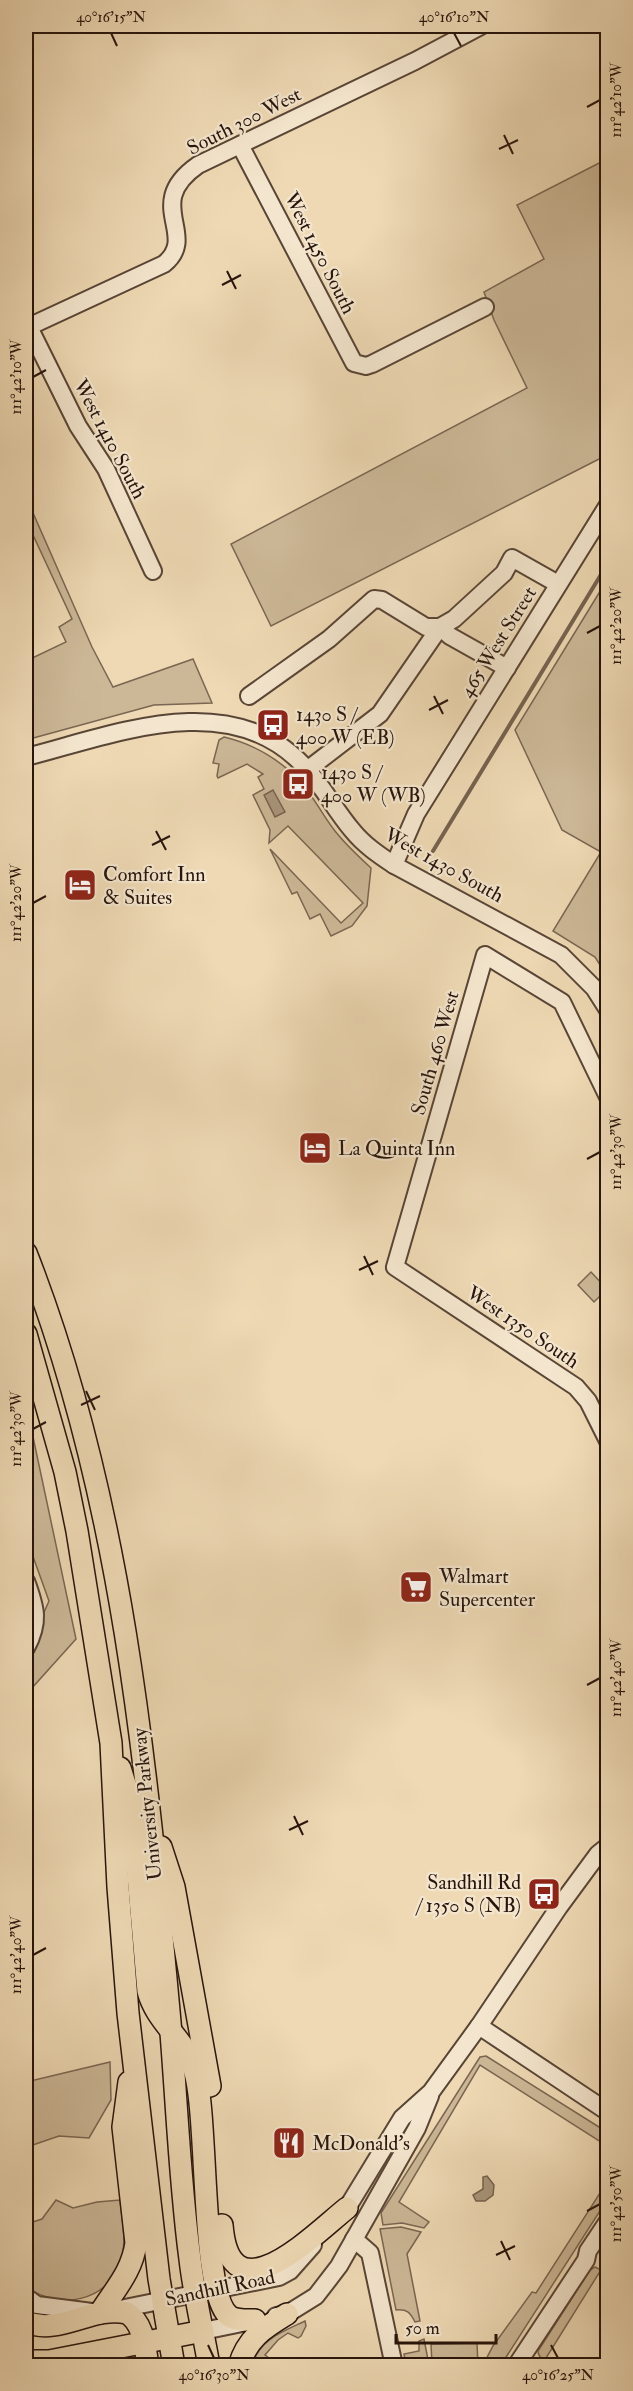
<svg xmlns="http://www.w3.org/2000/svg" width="633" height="2391" font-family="'IM FELL Double Pica',serif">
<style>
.green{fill:#ccb897;stroke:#7a6652;stroke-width:1.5}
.water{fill:#aa967b;stroke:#76624f;stroke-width:1.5}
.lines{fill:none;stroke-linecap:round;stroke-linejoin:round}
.stream{stroke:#76624f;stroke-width:4}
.minor-casing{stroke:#594536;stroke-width:20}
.major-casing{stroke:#27140c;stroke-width:24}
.minor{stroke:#f4e6ce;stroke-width:16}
.major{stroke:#eed9b4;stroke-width:21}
.ticks{fill:none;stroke:#27140c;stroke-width:2}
.labels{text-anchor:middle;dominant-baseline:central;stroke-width:4.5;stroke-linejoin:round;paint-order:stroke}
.street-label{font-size:20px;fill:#27140c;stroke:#f4e6ce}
.poi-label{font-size:20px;fill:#27140c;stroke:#f4e6ce;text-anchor:start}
.neatline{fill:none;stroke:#27140c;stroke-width:2}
.ticks-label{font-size:15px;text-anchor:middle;fill:#27140c}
</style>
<rect width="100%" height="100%" fill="#eed9b4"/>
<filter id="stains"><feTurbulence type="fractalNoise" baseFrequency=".00333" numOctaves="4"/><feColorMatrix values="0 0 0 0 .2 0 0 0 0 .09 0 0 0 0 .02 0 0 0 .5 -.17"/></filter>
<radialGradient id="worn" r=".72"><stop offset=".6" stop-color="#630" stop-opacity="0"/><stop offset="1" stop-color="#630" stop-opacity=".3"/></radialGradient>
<g class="green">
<polygon points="607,159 607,455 271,626 231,544 527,388 494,320 484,292 544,259 517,205"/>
<polygon points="26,497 92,647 113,687 193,659 212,703 154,705 26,740 26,661 66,642 59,627 72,619 33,535 26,538"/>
<polygon points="607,580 607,976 595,957 553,931 601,852 562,830 515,730"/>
<path d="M224,737c30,7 59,24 79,48 12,14 20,31 32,46 11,14 23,25 36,37l-4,38 -15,20 -21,10 -11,-22 -10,5 -13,-27 -5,2 -22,-45 71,74 22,-20 -75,-77 -19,17 1,-13 -17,-35 11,-6 -6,-12 5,-3 -16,-10 -29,14 -1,-2 2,-12 -6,-1 6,-23z"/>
<polygon points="591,1272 607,1289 594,1302 578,1285"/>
<polygon points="26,1404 76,1639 32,1688 26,1705 26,1653 49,1601 26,1537"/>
<polygon points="486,2056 607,2132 607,2146 480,2065 399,2202 429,2222 424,2228 402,2223 383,2225 381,2213 480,2057"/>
<polygon points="110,2062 111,2100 89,2138 59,2136 27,2147 26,2142 26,2082"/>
<polygon points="607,2182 607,2200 501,2365 483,2365 493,2346 532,2292 536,2293"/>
<path d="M56,2200l17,8 24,-6 23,-2c2,20 7,41 1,61 -14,42 -61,49 -95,26v-63l16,-5z"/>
<path d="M401,2227l20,5 -14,22 13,67 -5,1c-5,-10 -8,-13 -19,-12l-16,-81z"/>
<path d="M595,2267l12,6v5l-8,-5 -53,85 10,7c-7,1 -18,-7 -18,-14l52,-81z"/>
<path d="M305,2321l1,5 -5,10 -3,2 -10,-5 -10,7 -13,15 13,10h-26c8,-26 30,-33 53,-44z"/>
<polygon points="424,2339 429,2365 406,2365 404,2354 419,2351 419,2341"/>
<polygon points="477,2343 478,2365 432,2365 431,2344"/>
</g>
<g class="water">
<polygon points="273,790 285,812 275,817 264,795"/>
<polygon points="487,2176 494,2185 493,2195 485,2201 476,2201 473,2195 483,2189 483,2177"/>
</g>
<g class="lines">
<polyline class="stream" points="433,851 608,563"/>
<g class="minor-casing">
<g id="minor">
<polyline points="240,145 354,363 366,366 372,364 485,307"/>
<polyline points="29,327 78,426 106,469 153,571"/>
<path d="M26,328l138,-64c36,-29 -22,-60 34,-99l217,-104 66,-35"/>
<polyline points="249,696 329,639 374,599 382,600 426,627 440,627 454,619 504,573 512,558 558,584"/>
<path d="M26,757c87,-22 202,-70 276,7 20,20 32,45 50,66 12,15 27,25 42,35l167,90 33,33 14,22"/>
<polyline points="307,770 380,714 440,627 450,636 507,668"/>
<polyline points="394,865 416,814 608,505"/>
<polyline points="608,1097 562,1002 485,955 395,1267 576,1387 588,1401 608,1441"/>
<path d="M26,1581c10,27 14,41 0,67"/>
<polyline points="479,2026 608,2112"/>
<polyline points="339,2217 347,2208 402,2118 431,2092 479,2026 559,1907 598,1854 608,1846"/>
<polyline points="354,2239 370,2253 394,2366"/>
<polyline points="26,2297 37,2305 100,2313 279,2277 290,2271 313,2245"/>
<polyline points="276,2316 287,2314 316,2296 339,2266 417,2128 430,2096"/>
<polyline points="203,2331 247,2322"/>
<polyline points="516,2366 586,2260 588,2251 608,2221"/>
</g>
</g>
<g class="major-casing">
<g id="major">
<path d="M26,1253c97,247 121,517 145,780 6,75 9,151 19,226 4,36 13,71 19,107"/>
<polyline points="26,1334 65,1472 77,1531 111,1743 118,1887 128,2013 159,2279 174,2366"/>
<path d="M120,1768l12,38 16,185c8,31 37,48 46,78 15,44 6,224 35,247 7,5 18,4 26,4"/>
<polyline points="161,1847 174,1887 210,2086"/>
<path d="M222,2225c8,96 90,11 125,-17"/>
<path d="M100,2313c15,-24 32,-41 36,-70l-13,-116 6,-45"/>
<path d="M26,2322c34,14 66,-17 101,-9 17,10 18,35 21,53"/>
<polyline points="26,2361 49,2361 203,2331"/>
<path d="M239,2366c8,-28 25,-38 48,-52"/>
</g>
</g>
<use href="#minor" class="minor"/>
<use href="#major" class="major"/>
</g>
<path class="ticks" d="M111,33l6,13M454,33l7,13M587,107l13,-7M504,135l9,19M499,149l19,-9M227,271l9,18M222,285l19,-10M33,377l13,-7M587,633l13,-7M434,696l9,18M429,710l19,-10M156,831l10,19M152,845l18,-9M33,903l13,-7M587,1159l13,-7M364,1256l9,19M359,1270l19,-9M86,1391l9,19M81,1405l19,-9M33,1429l13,-7M587,1685l13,-7M294,1816l9,19M289,1830l19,-9M33,1955l13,-7M587,2211l13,-7M501,2241l9,19M496,2255l19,-9M208,2345l6,13M551,2345l7,13"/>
<defs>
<g id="bus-square" transform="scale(1.725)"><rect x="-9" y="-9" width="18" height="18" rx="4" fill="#8f2418" stroke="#f4e6ce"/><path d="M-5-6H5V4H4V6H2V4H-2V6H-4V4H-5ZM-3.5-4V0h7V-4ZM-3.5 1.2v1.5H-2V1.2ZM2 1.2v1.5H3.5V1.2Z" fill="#fff"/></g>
<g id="hotel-square" transform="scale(1.725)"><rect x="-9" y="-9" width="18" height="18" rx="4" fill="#8f2418" stroke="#f4e6ce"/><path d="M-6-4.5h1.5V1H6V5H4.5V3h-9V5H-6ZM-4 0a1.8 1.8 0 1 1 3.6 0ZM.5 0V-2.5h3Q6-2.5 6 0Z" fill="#fff"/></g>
<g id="supermarket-square" transform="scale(1.725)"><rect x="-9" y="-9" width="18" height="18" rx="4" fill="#8f2418" stroke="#f4e6ce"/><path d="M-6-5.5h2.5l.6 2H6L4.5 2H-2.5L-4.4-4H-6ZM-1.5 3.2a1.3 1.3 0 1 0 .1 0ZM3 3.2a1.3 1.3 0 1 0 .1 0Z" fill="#fff"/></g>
<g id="restaurant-square" transform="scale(1.725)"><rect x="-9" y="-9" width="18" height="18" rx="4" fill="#8f2418" stroke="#f4e6ce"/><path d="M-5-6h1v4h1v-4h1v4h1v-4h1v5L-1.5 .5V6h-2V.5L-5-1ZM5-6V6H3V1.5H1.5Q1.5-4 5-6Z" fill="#fff"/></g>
</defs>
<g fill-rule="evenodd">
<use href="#bus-square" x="273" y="725"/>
<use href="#bus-square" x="298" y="784"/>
<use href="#hotel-square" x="80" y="885"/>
<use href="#hotel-square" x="315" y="1148"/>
<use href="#supermarket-square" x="416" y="1587"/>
<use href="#bus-square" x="544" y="1894"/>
<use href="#restaurant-square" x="289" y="2143"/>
</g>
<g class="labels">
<g class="street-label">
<text transform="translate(244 121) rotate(-27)">South 300 West</text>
<text transform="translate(320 253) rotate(63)">West 1450 South</text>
<text transform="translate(110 439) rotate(62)">West 1410 South</text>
<text transform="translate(498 642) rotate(-58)">465 West Street</text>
<text transform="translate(444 865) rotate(29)">West 1430 South</text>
<text transform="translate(435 1053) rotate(-74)">South 460 West</text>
<text transform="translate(523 1327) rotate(34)">West 1350 South</text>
<text transform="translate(147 1804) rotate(-96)">University Parkway</text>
<text transform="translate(220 2288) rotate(-12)">Sandhill Road</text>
</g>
<g class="poi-label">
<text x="296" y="714">1430 S /<tspan x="296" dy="23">400 W (EB)</tspan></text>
<text x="321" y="772">1430 S /<tspan x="321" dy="23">400 W (WB)</tspan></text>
<text x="103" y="874">Comfort Inn<tspan x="103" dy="23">&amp; Suites</tspan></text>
<text x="338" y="1148">La Quinta Inn</text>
<text x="439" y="1576">Walmart<tspan x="439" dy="23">Supercenter</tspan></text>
<text x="521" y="1882" text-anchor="end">Sandhill Rd<tspan x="521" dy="23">/ 1350 S (NB)</tspan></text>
<text x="312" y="2143">McDonald's</text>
</g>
</g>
<rect width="633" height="2391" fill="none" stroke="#eed9b4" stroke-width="66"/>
<path d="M396 2334v9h100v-9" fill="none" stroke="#27140c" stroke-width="3"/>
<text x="405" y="2334" font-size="18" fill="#27140c" stroke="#f4e6ce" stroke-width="4.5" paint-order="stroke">50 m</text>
<rect x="33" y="33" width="567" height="2325" class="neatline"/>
<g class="ticks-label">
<text x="111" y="22">40°16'15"N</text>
<text x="454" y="22">40°16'10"N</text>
<text transform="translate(616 100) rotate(-90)" y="5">111°42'10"W</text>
<text transform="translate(16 377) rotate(-90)" y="5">111°42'10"W</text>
<text transform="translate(616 626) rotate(-90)" y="5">111°42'20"W</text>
<text transform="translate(16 903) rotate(-90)" y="5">111°42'20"W</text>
<text transform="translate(616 1152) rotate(-90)" y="5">111°42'30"W</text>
<text transform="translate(16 1429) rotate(-90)" y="5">111°42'30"W</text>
<text transform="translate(616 1678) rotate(-90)" y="5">111°42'40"W</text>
<text transform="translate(16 1955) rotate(-90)" y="5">111°42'40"W</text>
<text transform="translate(616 2204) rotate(-90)" y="5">111°42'50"W</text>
<text x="214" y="2380">40°16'30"N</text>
<text x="558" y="2380">40°16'25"N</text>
</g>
<rect width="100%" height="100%" filter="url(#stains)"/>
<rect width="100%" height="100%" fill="url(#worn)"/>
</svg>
